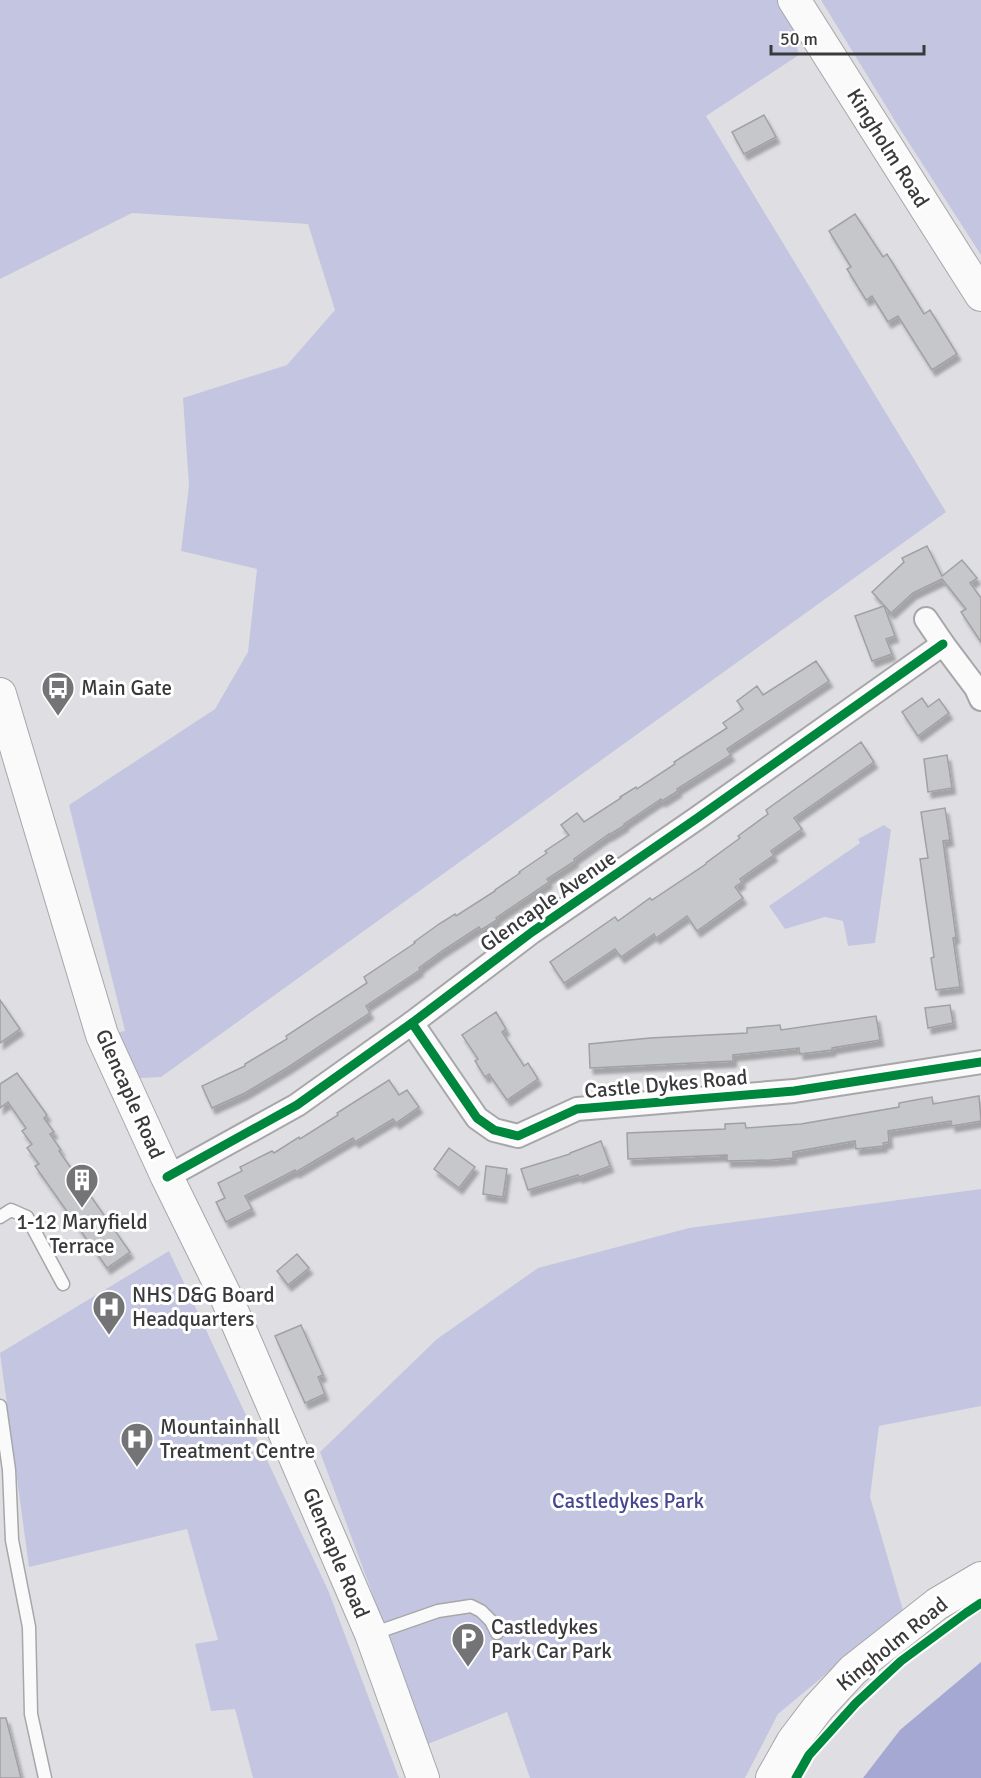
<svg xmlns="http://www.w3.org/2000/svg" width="981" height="1778" font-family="Signika,sans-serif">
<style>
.green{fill:#c4c6e1}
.water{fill:#a5a8d2}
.building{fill:#c6c7ca;stroke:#a1a1a4;stroke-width:1.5;filter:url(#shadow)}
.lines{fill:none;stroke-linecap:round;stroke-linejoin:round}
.lane-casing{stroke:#a7a7aa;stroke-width:15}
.street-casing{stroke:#a7a7aa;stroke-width:26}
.secondary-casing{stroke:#a7a7aa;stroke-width:34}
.lane{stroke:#fafafb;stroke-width:12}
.street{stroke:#fafafb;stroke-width:22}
.secondary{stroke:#fafafb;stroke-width:32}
.cycleway-casing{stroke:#fff;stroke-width:13}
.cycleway{stroke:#00873e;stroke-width:9}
.labels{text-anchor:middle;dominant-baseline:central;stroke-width:6;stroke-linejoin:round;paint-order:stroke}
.street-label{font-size:21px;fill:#3a3a3d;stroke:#fff}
.poi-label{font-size:21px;fill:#3a3a3d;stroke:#fff;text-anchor:start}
.park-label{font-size:21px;fill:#474790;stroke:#fff}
</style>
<defs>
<filter id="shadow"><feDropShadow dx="3.5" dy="6" stdDeviation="1.5" flood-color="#0004"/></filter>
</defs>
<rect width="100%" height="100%" fill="#dfdfe3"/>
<g class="green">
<polygon points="0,0 785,0 799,55 706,116 946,512 161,1077 122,1079 102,1035 125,1031 69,805 215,709 248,652 257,569 181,551 189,486 183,398 287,365 335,310 308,224 132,213 0,279"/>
<polygon points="821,0 981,0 981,255 900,129"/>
<polygon points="884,825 891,830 875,943 848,946 843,921 825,917 785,929 769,906 860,843 858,839"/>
<polygon points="981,1189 981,1406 879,1426 870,1497 903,1610 778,1714 745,1778 530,1778 507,1712 428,1744 320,1452 437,1339 538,1268 689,1228"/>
<polygon points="169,1251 328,1590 399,1778 253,1778 235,1709 211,1711 195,1644 218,1640 187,1529 29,1567 0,1353"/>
</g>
<polygon class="water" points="981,1662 981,1778 863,1778 900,1730"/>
<g class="building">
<polygon points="764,115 776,137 744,154 732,132"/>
<polygon points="855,214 883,257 887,254 924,314 930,310 957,354 932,370 898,316 888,322 872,296 866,300 847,269 851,267 829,231"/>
<polygon points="927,546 942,576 962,560 977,578 970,583 981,598 981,642 961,612 966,609 942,579 913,593 891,613 872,592 904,562 902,558"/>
<polygon points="884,606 895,636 886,639 892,654 872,661 855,616"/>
<polygon points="816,661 829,681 727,749 731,755 677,789 678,791 662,801 661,799 624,824 625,825 609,835 609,834 574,859 575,861 547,879 549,882 496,918 497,920 481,930 479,927 442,951 419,968 420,970 366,1006 370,1013 287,1068 245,1093 212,1108 202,1086 245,1066 245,1064 287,1039 286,1036 367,983 364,977 415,943 414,942 439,924 455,914 456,916 495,891 495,890 520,873 519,872 547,853 545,851 569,835 561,825 577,813 584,822 621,798 620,797 636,787 637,789 675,764 674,762 727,728 723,723 743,709 737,701 757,686 763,695"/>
<polygon points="922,698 928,707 939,699 949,713 918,736 902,712"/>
<polygon points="861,742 874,762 794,818 802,829 771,851 774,855 740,879 742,882 735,887 743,898 697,931 687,916 656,938 654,934 621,957 615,949 564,983 550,962 615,917 618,921 650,898 652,900 706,864 706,863 740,838 738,836 768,814 766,810"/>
<polygon points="947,755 952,788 928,792 924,759"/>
<polygon points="945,808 950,840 943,841 956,937 953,938 960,987 936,990 931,958 934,957 920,859 928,858 921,812"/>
<polygon points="0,1000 20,1029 0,1043"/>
<polygon points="950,1005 953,1023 928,1028 925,1008"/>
<polygon points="496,1012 506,1029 502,1032 524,1066 528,1063 538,1079 507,1100 489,1074 485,1077 475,1061 478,1059 462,1035"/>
<polygon points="876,1016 880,1040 832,1048 832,1050 800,1054 799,1048 733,1055 733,1061 590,1068 589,1044 650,1038 747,1033 747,1028 780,1025 781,1030"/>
<polygon points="17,1073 47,1115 44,1118 54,1132 50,1134 61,1150 59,1151 130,1252 107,1268 35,1166 39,1164 27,1148 32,1144 22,1131 26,1128 8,1102 0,1108 0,1084"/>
<polygon points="389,1080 399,1095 407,1090 419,1107 396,1123 393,1119 355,1142 353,1138 296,1172 295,1170 245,1196 252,1209 226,1222 216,1202 225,1198 218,1183 242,1171 240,1167 272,1151 274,1153 299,1137 300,1139 338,1115 337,1113"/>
<polygon points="979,1096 981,1121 952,1126 951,1121 888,1131 889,1142 883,1143 884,1146 856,1149 855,1141 793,1152 793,1158 771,1160 727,1161 727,1155 628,1159 627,1133 725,1129 725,1124 745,1123 746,1128 801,1124 899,1107 899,1103 915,1100 932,1097 933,1104"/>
<polygon points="601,1141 610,1166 579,1177 578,1175 528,1190 521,1169 570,1154 570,1153"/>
<polygon points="449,1148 475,1167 459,1188 434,1169"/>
<polygon points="486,1166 507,1169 503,1197 483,1194"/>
<polygon points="297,1254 309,1268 288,1285 277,1271"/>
<polygon points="301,1325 323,1375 318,1377 325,1394 305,1403 275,1336"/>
<polygon points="0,1718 6,1718 21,1778 0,1778"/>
</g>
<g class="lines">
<g class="lane-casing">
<g id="lane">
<polyline points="0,1217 11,1210 27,1217 63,1284"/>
<polyline points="0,1406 9,1470 12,1540 29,1627 31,1714 45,1778"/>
<polyline points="372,1634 438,1611 471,1606 481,1611 491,1621 497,1633"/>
</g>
</g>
<g class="street-casing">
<g id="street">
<polyline points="926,619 943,644 976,688 981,699"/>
<polyline points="412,1023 477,1118 494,1130 518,1136 577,1109 794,1091 981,1062"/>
<polyline points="167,1177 297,1105 412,1023 532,932 696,819 943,644"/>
</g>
</g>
<g class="secondary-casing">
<g id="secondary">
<polyline points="794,0 981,295"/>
<polyline points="0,694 102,1035 167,1177 227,1299 371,1634 423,1778"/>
<polyline points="772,1778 793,1741 818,1708 853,1670 937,1604 981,1578"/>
</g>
</g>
<use href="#lane" class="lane"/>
<use href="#street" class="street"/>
<use href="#secondary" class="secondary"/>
<g class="cycleway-casing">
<g id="cycleway">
<polyline points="412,1023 477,1118 494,1130 518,1136 577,1109 794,1091 981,1062"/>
<polyline points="167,1177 297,1105 412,1023 532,932 696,819 943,644"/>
<polyline points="796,1778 809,1755 856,1703 901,1661 966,1613 981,1603"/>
</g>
</g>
<use href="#cycleway" class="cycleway"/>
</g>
<defs>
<g id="bus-pin" transform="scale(1.725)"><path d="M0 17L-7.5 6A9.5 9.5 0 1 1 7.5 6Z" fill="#747477" stroke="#fff"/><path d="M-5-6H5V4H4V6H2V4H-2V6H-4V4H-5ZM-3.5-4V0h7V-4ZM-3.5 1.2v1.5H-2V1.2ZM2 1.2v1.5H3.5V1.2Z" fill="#fff"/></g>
<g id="building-pin" transform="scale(1.725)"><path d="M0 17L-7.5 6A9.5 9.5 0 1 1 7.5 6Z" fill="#747477" stroke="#fff"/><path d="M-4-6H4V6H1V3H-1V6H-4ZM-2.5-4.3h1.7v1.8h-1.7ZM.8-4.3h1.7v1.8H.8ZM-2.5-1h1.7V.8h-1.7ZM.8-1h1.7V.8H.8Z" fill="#fff"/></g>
<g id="hospital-pin" transform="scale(1.725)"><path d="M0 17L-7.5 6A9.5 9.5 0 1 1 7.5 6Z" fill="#747477" stroke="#fff"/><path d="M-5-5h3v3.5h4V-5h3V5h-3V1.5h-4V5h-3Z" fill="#fff"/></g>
<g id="parking-pin" transform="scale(1.725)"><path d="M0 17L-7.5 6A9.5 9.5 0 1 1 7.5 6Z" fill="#747477" stroke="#fff"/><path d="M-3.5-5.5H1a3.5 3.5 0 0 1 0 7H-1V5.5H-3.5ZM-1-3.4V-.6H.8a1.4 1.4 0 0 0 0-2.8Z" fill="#fff"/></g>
</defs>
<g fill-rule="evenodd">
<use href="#bus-pin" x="58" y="688"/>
<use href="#building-pin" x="82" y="1180"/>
<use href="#hospital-pin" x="109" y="1307"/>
<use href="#hospital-pin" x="137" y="1439"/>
<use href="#parking-pin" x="468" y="1639"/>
</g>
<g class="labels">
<g class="street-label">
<text transform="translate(888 148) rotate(58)">Kingholm Road</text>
<text transform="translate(548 901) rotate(-35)">Glencaple Avenue</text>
<text transform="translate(666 1084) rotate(-5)">Castle Dykes Road</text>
<text transform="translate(130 1094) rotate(66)">Glencaple Road</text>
<text transform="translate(336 1553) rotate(67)">Glencaple Road</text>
<text transform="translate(892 1644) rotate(-39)">Kingholm Road</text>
</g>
<g class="poi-label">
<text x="81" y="688">Main Gate</text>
<text x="82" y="1222" text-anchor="middle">1-12 Maryfield<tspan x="82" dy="24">Terrace</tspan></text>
<text x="132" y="1295">NHS D&amp;G Board<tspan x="132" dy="24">Headquarters</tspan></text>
<text x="160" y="1427">Mountainhall<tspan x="160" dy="24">Treatment Centre</tspan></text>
<text x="491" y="1627">Castledykes<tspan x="491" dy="24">Park Car Park</tspan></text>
</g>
<g class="park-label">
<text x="628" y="1501">Castledykes Park</text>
</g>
</g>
<path d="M771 45v9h153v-9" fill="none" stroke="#3a3a3d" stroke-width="3"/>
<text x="780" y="45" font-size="18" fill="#3a3a3d" stroke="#ffffff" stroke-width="4.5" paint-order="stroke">50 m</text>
</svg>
